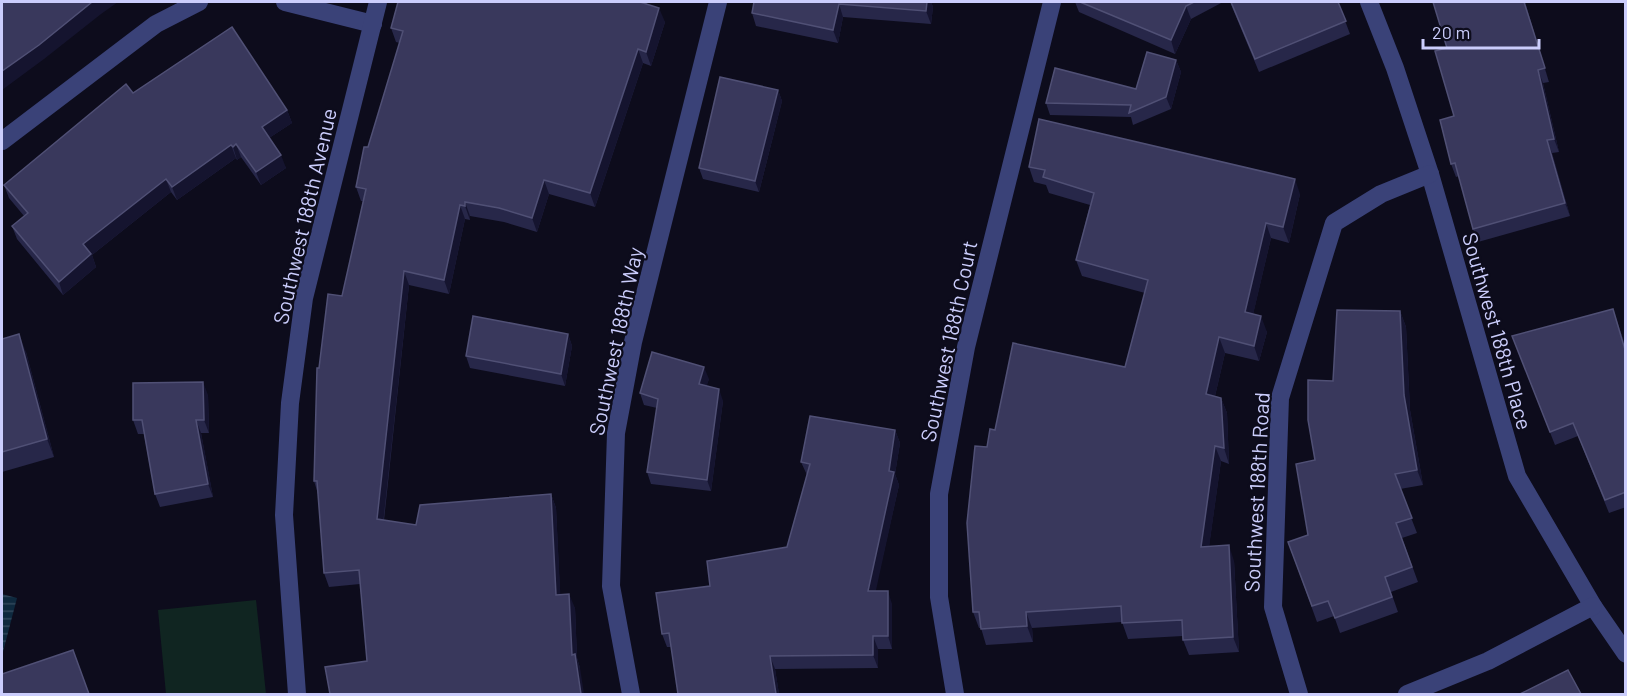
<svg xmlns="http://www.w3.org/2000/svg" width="1627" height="696" font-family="Barlow,sans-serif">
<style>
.park{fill:#102521}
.water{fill:url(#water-rules)}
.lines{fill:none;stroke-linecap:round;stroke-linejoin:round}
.minor{stroke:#3a4278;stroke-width:18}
.wall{fill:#272749}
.shaded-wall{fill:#15142f}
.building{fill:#39385c;stroke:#505075;stroke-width:1.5}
.labels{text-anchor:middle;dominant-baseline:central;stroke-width:4.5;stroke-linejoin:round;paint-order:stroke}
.street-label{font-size:21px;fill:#cbcdfc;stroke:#0d0c1c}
</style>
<defs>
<pattern id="water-rules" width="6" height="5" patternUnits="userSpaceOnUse" patternTransform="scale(1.5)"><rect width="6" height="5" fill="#0e293e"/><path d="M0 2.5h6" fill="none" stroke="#30475b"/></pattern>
</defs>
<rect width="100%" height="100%" fill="#0d0c1c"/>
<polygon class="park" points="256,600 266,694 166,694 158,610"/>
<polygon class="water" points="2,594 17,598 3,652 2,651"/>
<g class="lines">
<g class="minor">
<polyline points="285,2 373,24"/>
<polyline points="1369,2 1395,68 1430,174 1517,476 1593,606 1626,654"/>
<polyline points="2,141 156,24 199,2"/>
<polyline points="297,694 284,515 290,403 304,298 378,2"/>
<polyline points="631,694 611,586 616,433 633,342 718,2"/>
<polyline points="955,694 939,597 939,494 966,347 1052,2"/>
<polyline points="1299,694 1273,607 1280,398 1334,223 1381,194 1430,174"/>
<polyline points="1407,694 1488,661 1593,606"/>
</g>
</g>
<g class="wall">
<polygon points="398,2 647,2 647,4 665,22 651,66 643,63 595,207 549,194 537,232 504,222 470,216 470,220 465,219 449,294 409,285 384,520 416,525 551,494 556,508 560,594 575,608 577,658 580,668 367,661 360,584 329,587 324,573 318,494 314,481 319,368 342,296 363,201 361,201 356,187 400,43 396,42 391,28"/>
<polygon points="754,2 931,2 933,7 931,24 843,17 838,43 756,26 752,13"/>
<polygon points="1075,2 1223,2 1191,19 1175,54 1079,12"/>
<polygon points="1230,2 1338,2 1350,34 1259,72"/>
<polygon points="1525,2 1549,82 1543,83 1559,152 1552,153 1570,216 1478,242 1473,229 1459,176 1456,177 1451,164 1454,116 1447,48"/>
<polygon points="1176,60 1181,72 1171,109 1133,125 1131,117 1050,115 1046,103 1136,89"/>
<polygon points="778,90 782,101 759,192 703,179 699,168"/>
<polygon points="133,93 287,110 292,123 269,138 286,168 261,185 241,157 237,160 236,158 177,200 171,192 92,255 96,267 63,295 17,239 12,226 24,216 9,198 4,185"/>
<polygon points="1029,167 1300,194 1289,243 1271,238 1253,314 1267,332 1259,361 1225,353 1215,396 1221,398 1227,413 1229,464 1221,461 1209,546 1234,561 1239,652 1189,655 1183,640 1183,636 1128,639 1122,622 1032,628 1033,642 986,645 981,628 979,628 973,612 987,447 995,430 1125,367 1145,293 1082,276 1076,260 1090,205 1049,193 1046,185 1034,182"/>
<polygon points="1613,309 1626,348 1626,507 1609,513 1578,436 1555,445 1517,349"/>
<polygon points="1400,311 1406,327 1410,410 1423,485 1400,489 1417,533 1402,538 1418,582 1391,592 1398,612 1340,633 1334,616 1317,622 1288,542 1308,535 1315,460 1333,381"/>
<polygon points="568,334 572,346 565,386 470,368 466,356"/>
<polygon points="2,339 26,352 54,457 2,472"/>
<polygon points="709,379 706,386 723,401 711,491 651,484 647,472 657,408 644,405 640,393"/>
<polygon points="208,395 209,433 201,433 213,497 160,507 155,494 144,434 138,434 133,420"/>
<polygon points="895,430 900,443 895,474 899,485 875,591 892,604 892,649 878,649 878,668 775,669 779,694 678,694 671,647 667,647 662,634 710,586 787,547 807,475 801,462"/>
</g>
<g class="shaded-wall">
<polygon points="92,2 118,2 101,14 44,59 2,90 2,71"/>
<polygon points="927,2 931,2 933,7 931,24 926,11"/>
<polygon points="1524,2 1525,2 1549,82 1545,68"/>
<polygon points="839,4 843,17 838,43 833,30"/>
<polygon points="1186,6 1191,19 1175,54 1171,40"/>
<polygon points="659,8 665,22 651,66 646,52"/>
<polygon points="638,49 643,63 595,207 590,193"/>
<polygon points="1176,60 1181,72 1171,109 1166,97"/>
<polygon points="1538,70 1543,83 1559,152 1554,139"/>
<polygon points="778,90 782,101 759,192 755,181"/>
<polygon points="287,110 292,123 266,140 262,127"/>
<polygon points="1547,140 1552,153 1570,216 1565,203"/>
<polygon points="236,144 241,157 237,160 233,147"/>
<polygon points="231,145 236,158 177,200 172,187"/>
<polygon points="281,155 286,168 261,185 256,172"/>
<polygon points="166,179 171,192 92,255 96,267 63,295 59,282 83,244"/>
<polygon points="1295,179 1300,194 1289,243 1283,227"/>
<polygon points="544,180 549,194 537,232 532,218"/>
<polygon points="465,202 470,216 470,220 465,206"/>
<polygon points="460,205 465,219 449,294 444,280"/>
<polygon points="1266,223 1271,238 1250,328 1245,312"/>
<polygon points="404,271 409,285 382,533 377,519"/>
<polygon points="1613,309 1626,348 1626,353"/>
<polygon points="1400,311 1406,327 1410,410 1423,485 1417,470 1404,395"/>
<polygon points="1261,316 1267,332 1259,361 1254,346"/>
<polygon points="19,334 26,352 54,457 47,439"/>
<polygon points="568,334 572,346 565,386 561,374"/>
<polygon points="1219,337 1225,353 1212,409 1206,394"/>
<polygon points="704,367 709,379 704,395 699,384"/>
<polygon points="203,382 208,395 209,433 204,420"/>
<polygon points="719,389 723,401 711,491 707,480"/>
<polygon points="1221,398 1227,413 1229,464 1224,448"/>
<polygon points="196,420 201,433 213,497 208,484"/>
<polygon points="895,430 900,443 895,474 899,485 873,604 868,591"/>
<polygon points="1215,446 1221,461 1207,562 1201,547"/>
<polygon points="551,494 556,508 561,608 556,595"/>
<polygon points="1229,545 1234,561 1239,652 1233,637"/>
<polygon points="888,591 892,604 892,649 888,636"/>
<polygon points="569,594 575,608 577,658 580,668 584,694 581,694 572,655"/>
<polygon points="1026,612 1032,628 1033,642 1027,626"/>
<polygon points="873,636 878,649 878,668 873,655"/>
<polygon points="770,656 775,669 779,694 776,694"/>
</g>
<g class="building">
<polygon points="2,2 92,2 39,45 2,71"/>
<polygon points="398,2 640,2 659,8 646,52 638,49 590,193 544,180 532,218 499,208 465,202 465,206 460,205 444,280 404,271 377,519 416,525 420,505 551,494 556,595 569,594 572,655 575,654 581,694 330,694 325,667 367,661 359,570 324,573 317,481 314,481 317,368 319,368 328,294 342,296 366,189 356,187 364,147 368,147 403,31 391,28"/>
<polygon points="754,2 927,2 926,11 839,4 833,30 752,13"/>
<polygon points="1080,2 1194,2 1186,6 1171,40"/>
<polygon points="1231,2 1338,2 1346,21 1255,59"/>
<polygon points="1433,2 1524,2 1545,68 1538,70 1554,139 1547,140 1565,203 1473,229 1455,163 1451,164 1440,120 1454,116 1435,51 1447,48"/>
<polygon points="232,27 287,110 262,127 281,155 256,172 236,144 233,147 231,145 172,187 166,179 83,244 91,254 59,282 12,226 28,213 4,185 126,84 133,93"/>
<polygon points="1147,52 1176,60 1166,97 1129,113 1131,105 1046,103 1055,68 1136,89"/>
<polygon points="720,77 778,90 755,181 699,168"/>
<polygon points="1039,119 1295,179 1283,227 1266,223 1245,312 1261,316 1254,346 1219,337 1206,394 1221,398 1224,448 1215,446 1201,547 1229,545 1233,637 1183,640 1182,620 1122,623 1121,606 1026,612 1027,626 981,629 979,612 973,612 967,523 975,446 987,447 990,429 995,430 1013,343 1125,367 1148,280 1076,260 1094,193 1043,177 1045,170 1029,167"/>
<polygon points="1613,309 1626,353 1626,492 1605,500 1573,423 1550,432 1512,336"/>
<polygon points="1337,310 1400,311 1404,395 1417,470 1395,474 1412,518 1396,523 1412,567 1385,577 1392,597 1335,618 1328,601 1312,606 1288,542 1308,535 1296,464 1315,460 1308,420 1308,380 1333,381"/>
<polygon points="473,316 568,334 561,374 466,356"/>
<polygon points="19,334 47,439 2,452 2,339"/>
<polygon points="652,352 704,367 699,384 719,389 707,480 647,472 658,399 640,393"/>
<polygon points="203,382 204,420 196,420 208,484 155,494 142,420 133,420 133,383"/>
<polygon points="810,416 895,430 889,471 894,472 868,591 888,591 888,636 873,636 873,655 770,656 776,694 678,694 669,633 662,634 656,593 710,586 707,561 787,547 810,464 801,462"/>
<polygon points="73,650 89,694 2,694 2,674"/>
<polygon points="1568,670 1581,694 1520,694"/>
</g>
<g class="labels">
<g class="street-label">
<text transform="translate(304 216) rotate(-77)">Southwest 188th Avenue</text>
<text transform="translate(1498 331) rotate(74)">Southwest 188th Place</text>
<text transform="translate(615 341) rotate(-78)">Southwest 188th Way</text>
<text transform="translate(948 341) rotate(-78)">Southwest 188th Court</text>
<text transform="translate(1256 492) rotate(-87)">Southwest 188th Road</text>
</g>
</g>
<rect width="1627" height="696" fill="none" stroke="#cbcdfc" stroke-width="6"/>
<path d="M1423 39v9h116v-9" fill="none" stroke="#cbcdfc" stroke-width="3"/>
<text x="1432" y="39" font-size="18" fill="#cbcdfc" stroke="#0d0c1c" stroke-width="4.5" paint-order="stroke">20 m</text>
</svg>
